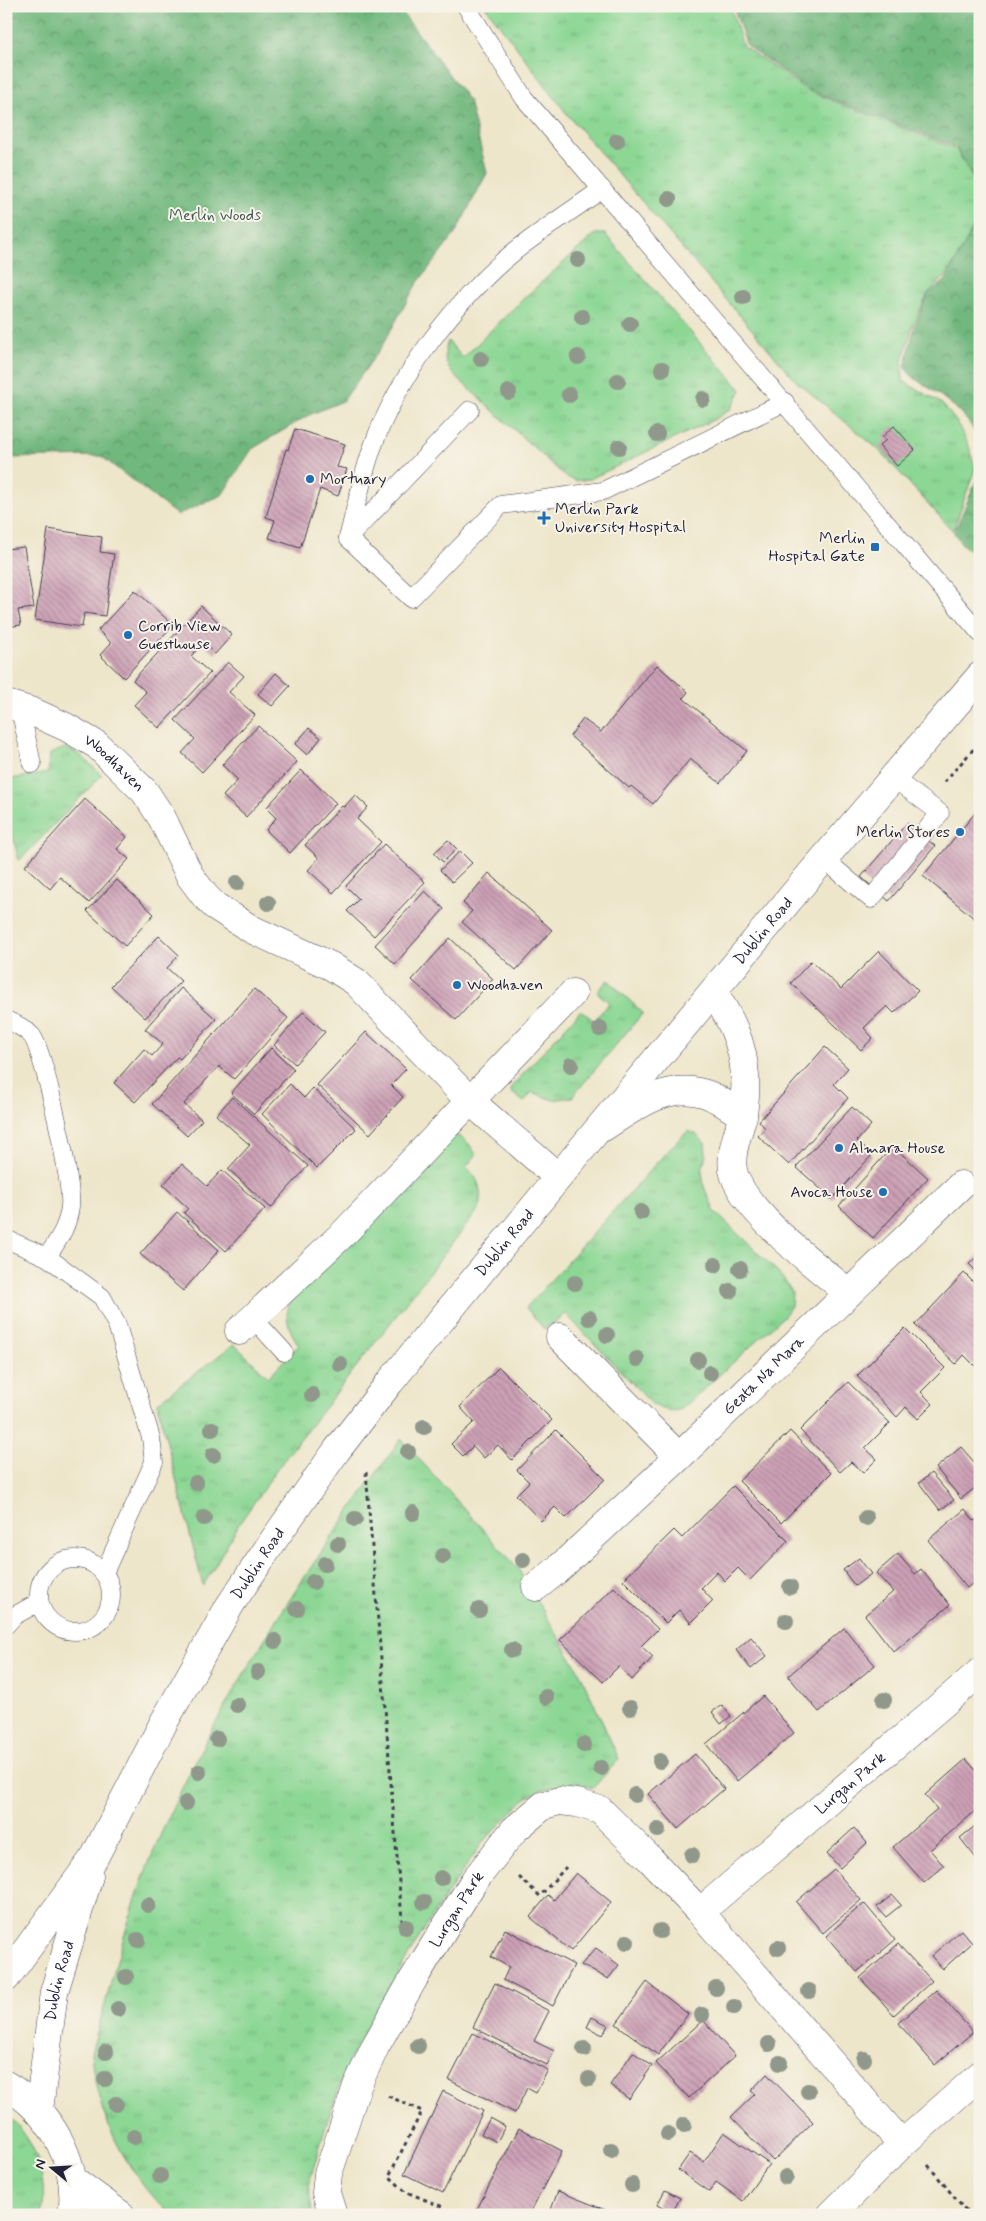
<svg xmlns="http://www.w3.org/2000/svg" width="986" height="2221" font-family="Mynerve,sans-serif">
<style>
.grass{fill:url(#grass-tufts);stroke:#577c68}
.forest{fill:url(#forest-crowns);stroke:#4a6d5c}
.building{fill:url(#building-back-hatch)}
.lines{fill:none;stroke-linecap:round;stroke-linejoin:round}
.lane-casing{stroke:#413f50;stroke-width:19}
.street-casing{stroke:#413f50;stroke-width:29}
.secondary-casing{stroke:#413f50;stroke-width:29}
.path{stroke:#413f50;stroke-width:3;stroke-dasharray:4 4;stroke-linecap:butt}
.lane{stroke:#fff;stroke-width:18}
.street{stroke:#fff;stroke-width:28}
.secondary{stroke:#fff;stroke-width:28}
.tree{fill:#8f988a}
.poi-dot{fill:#1f6fb2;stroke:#f7f3e8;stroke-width:2}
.labels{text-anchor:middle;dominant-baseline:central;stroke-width:4;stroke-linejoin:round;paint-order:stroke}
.park-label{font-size:16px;fill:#425856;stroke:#f7f3e8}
.poi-label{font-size:16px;fill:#22223b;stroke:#f7f3e8;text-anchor:start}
.street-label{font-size:16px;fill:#22223b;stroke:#f7f3e8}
</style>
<defs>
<pattern id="grass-tufts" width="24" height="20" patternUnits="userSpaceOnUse" patternTransform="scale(1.25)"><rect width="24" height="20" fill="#8cd794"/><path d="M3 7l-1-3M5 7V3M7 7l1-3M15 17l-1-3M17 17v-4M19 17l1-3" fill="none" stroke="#78b880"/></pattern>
<pattern id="forest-crowns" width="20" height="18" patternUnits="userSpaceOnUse" patternTransform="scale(1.25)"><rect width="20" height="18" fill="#71b87e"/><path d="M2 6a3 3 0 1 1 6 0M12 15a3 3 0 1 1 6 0" fill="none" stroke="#5c9568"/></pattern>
<pattern id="building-back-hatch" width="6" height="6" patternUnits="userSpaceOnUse" patternTransform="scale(1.25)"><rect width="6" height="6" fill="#cda1b6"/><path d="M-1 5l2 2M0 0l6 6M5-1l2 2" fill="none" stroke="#a68395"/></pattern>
</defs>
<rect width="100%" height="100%" fill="#f7f3e8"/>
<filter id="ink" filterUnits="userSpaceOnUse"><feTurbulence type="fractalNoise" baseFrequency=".02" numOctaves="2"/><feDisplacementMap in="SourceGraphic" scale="10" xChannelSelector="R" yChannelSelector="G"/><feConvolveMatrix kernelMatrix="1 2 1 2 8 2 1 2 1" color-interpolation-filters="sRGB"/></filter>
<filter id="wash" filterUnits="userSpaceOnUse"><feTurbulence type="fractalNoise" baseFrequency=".0096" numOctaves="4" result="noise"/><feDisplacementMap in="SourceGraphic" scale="20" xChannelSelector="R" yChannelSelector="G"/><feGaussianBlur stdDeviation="1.12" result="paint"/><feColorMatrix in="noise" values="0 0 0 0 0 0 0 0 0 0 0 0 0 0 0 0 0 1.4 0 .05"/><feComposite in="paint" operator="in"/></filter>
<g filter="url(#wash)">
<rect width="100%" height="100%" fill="#eee6ca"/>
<g class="grass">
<polygon points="485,6 727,6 731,9 743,46 808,91 956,149 975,183 976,218 965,247 945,277 928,293 912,328 902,363 903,381 942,404 956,421 969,446 975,469 953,531 878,449 796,381 567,114"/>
<path d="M595,234h10l136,156 -10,19 -16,10 -125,60 -14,2 -11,-5 -111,-101c-10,-12 -11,-20 -6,-34l15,17 60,-59z"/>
<polygon points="65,748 79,754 102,775 19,861 6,809 6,759 11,779 48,773 50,754"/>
<polygon points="608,980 643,1013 572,1097 553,1100 532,1092 524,1102 511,1092 512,1086 581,1010 594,1021 609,1003 597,992"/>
<path d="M688,1131l8,3 9,9 1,11 -4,17 2,16 11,25 63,60 9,12 5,8 -1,14 -7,10 -102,93c-12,4 -19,1 -30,-5l-86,-90 -22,15 -18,-21 143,-159z"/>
<path d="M455,1135c11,4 16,10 21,20l-10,12c14,11 16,25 13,42l-199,256 -41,59 -36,62 -46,-183 77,-59 34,33 31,-32c-11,-16 -17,-30 -6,-48z"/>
<path d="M401,1439l116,128 63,106 39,86 -26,29 -18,-5 -35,7 -14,8 -43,44 -47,68 -55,91 -33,62 -20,56 -20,67 5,29h-141c-46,-40 -76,-102 -81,-162 21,-70 37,-143 66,-210 62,-145 152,-277 244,-404z"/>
<path d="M6,2114c30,26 42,62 36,101h-36z"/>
</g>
<g class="forest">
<polygon points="6,6 400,6 404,15 469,101 487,173 455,234 416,285 382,346 343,401 309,415 252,449 222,495 177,515 101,456 6,458"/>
<path d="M730,6h250v442c-6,-29 -29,-45 -52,-61 -10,-6 -17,-10 -23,-20l9,-38 14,-35 17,-13 34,-64 -5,-38 -18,-32 -147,-57 -62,-44 -13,-37z"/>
<polygon points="980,472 980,557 963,545 954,533"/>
</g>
<g id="blocks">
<g class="building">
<polygon points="894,426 915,450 897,466 879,446 886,440 882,437"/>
<polygon points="295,429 345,444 337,467 347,469 338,496 320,489 300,548 269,538 275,520 266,517 286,449 288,450"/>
<polygon points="48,529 102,537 100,552 114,554 105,616 84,613 82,627 35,620"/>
<polygon points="24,547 34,608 18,610 21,625 6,627 6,549"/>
<polygon points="135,590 173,625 124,678 100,655 111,643 98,630"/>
<polygon points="201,606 232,635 215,654 203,643 191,656 210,673 159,728 134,705 146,692 133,680"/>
<polygon points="228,662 244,676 229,692 255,715 202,772 182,753 195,739 175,720"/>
<polygon points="657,665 688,692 683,698 747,751 720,783 690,759 653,804 631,786 629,788 570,736 583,719 601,732"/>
<polygon points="276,673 290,686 272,706 258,694"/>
<polygon points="258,726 297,762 246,817 223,796 238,780 222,765"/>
<polygon points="309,728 321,738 307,755 295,744"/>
<polygon points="301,770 336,803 290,853 266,830 276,818 266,808"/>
<polygon points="355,795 368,807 357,819 381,842 333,893 308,870 319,858 305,845 342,806 344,807"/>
<polygon points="85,799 127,837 117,849 129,859 89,903 60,877 50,889 25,866"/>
<polygon points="980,807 980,923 923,876"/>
<polygon points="907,823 935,846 889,901 861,877"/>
<polygon points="448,840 457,849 443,862 434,853"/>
<polygon points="384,844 425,882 374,936 347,911 359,899 346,886"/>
<polygon points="460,851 472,863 452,882 440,870"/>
<polygon points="489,873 552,930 516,970 462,922 472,911 463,903"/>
<polygon points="117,880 154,914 125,946 87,911"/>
<polygon points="425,891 444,909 395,964 375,945"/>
<polygon points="159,936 179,955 167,968 181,981 145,1018 111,986"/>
<polygon points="450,938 493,979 456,1020 412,980"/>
<polygon points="879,951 918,991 894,1013 887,1006 864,1028 873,1038 861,1050 791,983 811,961 841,989"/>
<polygon points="181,988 216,1019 180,1059 177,1057 135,1102 114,1083 144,1049 152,1056 163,1044 145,1029"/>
<polygon points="254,989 288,1018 234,1079 219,1066 184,1104 202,1120 187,1136 152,1104"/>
<polygon points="303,1012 325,1032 295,1064 274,1045"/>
<polygon points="366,1032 406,1069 391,1085 403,1097 370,1134 317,1085"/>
<polygon points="825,1047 848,1068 834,1084 848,1098 789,1165 758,1136 765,1128 759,1121"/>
<polygon points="271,1048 294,1069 254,1114 231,1093"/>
<polygon points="290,1084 304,1098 313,1088 356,1129 317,1168 262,1114"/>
<polygon points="232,1097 308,1166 271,1208 228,1169 250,1145 216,1115"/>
<polygon points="852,1107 871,1125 857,1141 872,1155 832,1199 796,1167"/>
<polygon points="893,1146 928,1178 873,1238 839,1206"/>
<polygon points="182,1164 207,1186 222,1170 265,1209 226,1251 184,1213 188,1208 163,1185"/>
<polygon points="177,1212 219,1250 183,1291 140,1254"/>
<polygon points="980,1254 980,1275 969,1264"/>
<polygon points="964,1273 980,1289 980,1365 977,1368 964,1355 956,1364 915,1325"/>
<polygon points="905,1328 945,1368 921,1392 933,1404 918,1419 906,1407 897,1417 857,1376"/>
<polygon points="499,1367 552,1420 512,1460 498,1445 484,1458 473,1446 463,1456 451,1444 474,1422 460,1407"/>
<polygon points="848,1382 890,1423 865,1448 877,1459 863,1473 851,1462 840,1472 800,1430"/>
<polygon points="556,1430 605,1479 566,1518 555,1507 541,1521 516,1495 529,1482 517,1470"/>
<polygon points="790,1431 831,1473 781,1523 739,1481"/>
<polygon points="961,1447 980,1469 980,1484 961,1499 936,1468"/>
<polygon points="931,1473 954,1500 940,1510 919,1483"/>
<polygon points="733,1486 788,1541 750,1580 738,1568 725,1581 717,1572 701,1588 713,1601 691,1623 679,1610 666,1623 623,1580 674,1530 682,1538"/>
<polygon points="965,1509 974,1521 980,1517 980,1577 967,1588 928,1540"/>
<polygon points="898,1554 915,1574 921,1569 950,1605 894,1652 865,1615 893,1592 876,1573"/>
<polygon points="859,1558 871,1574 855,1586 843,1570"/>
<polygon points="614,1587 658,1629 641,1646 653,1657 632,1680 619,1666 603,1682 560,1640"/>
<polygon points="844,1628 875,1665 819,1712 788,1676"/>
<polygon points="751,1637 767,1656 751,1669 736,1650"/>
<polygon points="763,1696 794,1733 737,1781 706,1744"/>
<polygon points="722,1705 731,1716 721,1724 712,1712"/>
<polygon points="695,1754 724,1789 678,1829 648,1794"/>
<polygon points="966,1759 980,1775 980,1807 930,1850 944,1866 924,1883 893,1847 937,1809 925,1795"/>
<polygon points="980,1822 980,1863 960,1838"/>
<polygon points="854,1828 867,1843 840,1868 827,1853"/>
<polygon points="834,1869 861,1900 823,1933 796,1902"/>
<polygon points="576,1873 611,1902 571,1951 530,1917 548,1895 554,1900"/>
<polygon points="892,1895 901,1905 886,1917 877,1907"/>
<polygon points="864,1903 895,1940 857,1972 826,1936"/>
<polygon points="505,1929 574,1965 553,2006 503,1980 509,1967 491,1957"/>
<polygon points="961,1930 972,1943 943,1969 931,1956"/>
<polygon points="898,1944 932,1981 894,2015 860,1978"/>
<polygon points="596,1948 619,1965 608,1979 581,1965"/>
<polygon points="647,1982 688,2014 658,2055 616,2024"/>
<polygon points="495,1983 549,2011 534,2041 554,2051 547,2065 473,2027"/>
<polygon points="936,1990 973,2032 935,2065 898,2023"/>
<polygon points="592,2017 608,2025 603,2035 587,2027"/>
<polygon points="703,2020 735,2056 689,2098 656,2063"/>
<polygon points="473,2033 548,2070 536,2093 527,2088 515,2113 449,2080"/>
<polygon points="633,2052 652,2066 629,2099 610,2085"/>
<polygon points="767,2074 813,2122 773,2161 731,2117 755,2094 751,2091"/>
<polygon points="443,2091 483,2111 443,2193 404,2174"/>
<polygon points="490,2118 505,2126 497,2142 481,2134"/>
<polygon points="519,2128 562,2151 529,2215 478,2215 475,2213"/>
<polygon points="724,2132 769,2164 743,2201 716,2182 709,2192 678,2170 690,2153 704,2162"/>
<polygon points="665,2190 680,2198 672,2213 657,2205"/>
<polygon points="558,2191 618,2215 549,2215"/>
</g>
</g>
</g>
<g filter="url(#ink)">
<use href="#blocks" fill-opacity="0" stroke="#413f50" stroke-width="1"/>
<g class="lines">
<g class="lane-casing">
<g id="lane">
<polyline points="466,6 524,98 980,633"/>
<polyline points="350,536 470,410"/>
<polyline points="348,538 411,598 501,505 603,491 785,402"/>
<path d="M348,538c8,-30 14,-62 25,-92 25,-70 84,-148 142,-195 28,-22 58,-41 87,-62"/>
<polyline points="20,708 32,764"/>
<polyline points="824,859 871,899 940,813 893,778"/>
<path d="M6,1020c10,4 19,8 26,16 12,16 41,149 38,170 -2,21 -12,34 -23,51"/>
<polyline points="6,1239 47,1257 102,1297 117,1325 151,1438 154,1462 104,1573"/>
<polyline points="253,1318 284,1352"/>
<circle cx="75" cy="1595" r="36"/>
<polyline points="6,1625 14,1616 39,1602"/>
</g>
</g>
<g class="street-casing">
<g id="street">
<path id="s1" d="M6,704l27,8 33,15 31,18 48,47 17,26 28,58 15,20 10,10 36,23 80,37 25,16 113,118 89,77"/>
<path d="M714,992c7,13 16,26 21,40 11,26 13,58 7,86 -4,17 -12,34 -9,52 8,40 84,97 116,123"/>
<path d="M602,1128c32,-20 67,-49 107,-33 12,5 23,14 34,21"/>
<polyline points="239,1331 346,1231 573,993"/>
<polyline points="560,1337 679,1457"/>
<path id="s2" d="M536,1587l20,-16 123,-114 282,-272"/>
<path id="s3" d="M700,1912l280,-240"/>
<polyline points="72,2179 121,2215"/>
<path id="s4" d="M333,2215l-7,-22 2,-19 29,-88 19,-41 38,-67 60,-97 40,-51 30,-25 16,-4 17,2 23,7 50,49 50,53 202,232"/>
<polyline points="831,2215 902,2144 980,2075"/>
</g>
</g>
<g class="secondary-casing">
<g id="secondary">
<path id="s5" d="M6,1978l89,-122 70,-136 65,-115 45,-67 62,-88 53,-68 204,-248 215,-258 171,-200"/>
<path d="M6,2085c45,27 74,77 66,130"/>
<path id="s6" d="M39,2110l15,-118 35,-116"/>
</g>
</g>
<g class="path">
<polyline points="944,782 980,742"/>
<polyline points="366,1472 403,1932"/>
<polyline points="519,1877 540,1896 566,1867"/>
<polyline points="388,2096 422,2111 389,2176 406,2192 443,2207"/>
<polyline points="928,2165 969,2215"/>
</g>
<use href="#lane" class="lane"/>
<use href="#street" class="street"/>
<use href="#secondary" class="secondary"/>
</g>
<g class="tree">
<circle cx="617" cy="141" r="8"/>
<circle cx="669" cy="199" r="8"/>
<circle cx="578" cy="260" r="8"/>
<circle cx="743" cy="297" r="8"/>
<circle cx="582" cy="317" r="8"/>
<circle cx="630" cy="324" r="8"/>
<circle cx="578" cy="357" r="8"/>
<circle cx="481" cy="359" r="8"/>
<circle cx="662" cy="369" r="8"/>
<circle cx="618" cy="381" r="8"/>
<circle cx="509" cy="392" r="8"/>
<circle cx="569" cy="395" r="8"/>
<circle cx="703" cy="399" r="8"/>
<circle cx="657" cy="434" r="8"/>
<circle cx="619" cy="447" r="8"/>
<circle cx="237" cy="883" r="8"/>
<circle cx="268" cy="903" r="8"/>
<circle cx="600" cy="1029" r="8"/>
<circle cx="571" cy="1065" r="8"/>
<circle cx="641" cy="1212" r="8"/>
<circle cx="715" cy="1265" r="8"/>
<circle cx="740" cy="1269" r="8"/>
<circle cx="575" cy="1283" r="8"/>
<circle cx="730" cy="1291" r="8"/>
<circle cx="589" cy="1318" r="8"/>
<circle cx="607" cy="1335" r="8"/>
<circle cx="637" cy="1359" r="8"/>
<circle cx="698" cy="1360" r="8"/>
<circle cx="340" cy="1364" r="8"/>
<circle cx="710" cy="1373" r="8"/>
<circle cx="312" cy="1395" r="8"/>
<circle cx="424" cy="1427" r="8"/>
<circle cx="212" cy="1429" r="8"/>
<circle cx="408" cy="1452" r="8"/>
<circle cx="213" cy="1455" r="8"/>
<circle cx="196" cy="1483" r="8"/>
<circle cx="413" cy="1513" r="8"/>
<circle cx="204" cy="1518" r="8"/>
<circle cx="866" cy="1518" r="8"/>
<circle cx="355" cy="1519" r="8"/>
<circle cx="338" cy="1544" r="8"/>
<circle cx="443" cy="1556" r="8"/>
<circle cx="523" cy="1560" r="8"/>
<circle cx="325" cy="1564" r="8"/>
<circle cx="313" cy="1582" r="8"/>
<circle cx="790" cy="1587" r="8"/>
<circle cx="297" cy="1609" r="8"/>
<circle cx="479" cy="1610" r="8"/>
<circle cx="786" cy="1621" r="8"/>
<circle cx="275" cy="1641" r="8"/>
<circle cx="512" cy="1650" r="8"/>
<circle cx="258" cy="1672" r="8"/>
<circle cx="546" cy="1697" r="8"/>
<circle cx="884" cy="1700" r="8"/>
<circle cx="237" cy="1705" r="8"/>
<circle cx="630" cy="1708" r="8"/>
<circle cx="217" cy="1739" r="8"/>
<circle cx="584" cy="1745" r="8"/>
<circle cx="660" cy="1761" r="8"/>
<circle cx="601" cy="1768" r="8"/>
<circle cx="199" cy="1772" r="8"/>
<circle cx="635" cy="1795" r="8"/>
<circle cx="186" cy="1803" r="8"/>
<circle cx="658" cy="1830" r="8"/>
<circle cx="692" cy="1855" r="8"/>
<circle cx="441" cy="1878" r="8"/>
<circle cx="424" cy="1902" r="8"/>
<circle cx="148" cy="1905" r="8"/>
<circle cx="406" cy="1927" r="8"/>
<circle cx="660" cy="1931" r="8"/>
<circle cx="138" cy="1940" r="8"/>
<circle cx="627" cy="1942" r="8"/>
<circle cx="778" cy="1948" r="8"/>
<circle cx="126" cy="1977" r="8"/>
<circle cx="716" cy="1988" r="8"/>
<circle cx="809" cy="1991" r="8"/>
<circle cx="734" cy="2007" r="8"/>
<circle cx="118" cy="2009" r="8"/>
<circle cx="702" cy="2015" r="8"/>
<circle cx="769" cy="2044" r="8"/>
<circle cx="418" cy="2046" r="8"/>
<circle cx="584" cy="2049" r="8"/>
<circle cx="106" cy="2052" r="8"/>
<circle cx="864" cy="2059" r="8"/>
<circle cx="780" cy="2063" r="8"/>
<circle cx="105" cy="2079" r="8"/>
<circle cx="589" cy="2079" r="8"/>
<circle cx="808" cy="2091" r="8"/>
<circle cx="116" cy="2104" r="8"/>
<circle cx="684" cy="2125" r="8"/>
<circle cx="668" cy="2134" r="8"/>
<circle cx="134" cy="2137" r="8"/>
<circle cx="611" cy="2150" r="8"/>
<circle cx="160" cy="2176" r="8"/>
<circle cx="786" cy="2177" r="8"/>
<circle cx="632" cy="2185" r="8"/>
</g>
</g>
<g class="poi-dot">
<circle cx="310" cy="479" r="5"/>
<path d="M541.5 510.5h5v5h5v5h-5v5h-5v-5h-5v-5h5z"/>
<rect x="870" y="542" width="10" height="10" rx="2.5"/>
<circle cx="128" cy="635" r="5"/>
<circle cx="960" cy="832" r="5"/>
<circle cx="457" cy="985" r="5"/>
<circle cx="839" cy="1148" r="5"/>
<circle cx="883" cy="1192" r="5"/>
</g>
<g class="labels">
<g class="park-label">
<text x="215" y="215">Merlin Woods</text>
</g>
<g class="poi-label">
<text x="320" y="479">Mortuary</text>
<text x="555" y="509">Merlin Park<tspan x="555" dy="18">University Hospital</tspan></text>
<text x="865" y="538" text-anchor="end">Merlin<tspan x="865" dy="18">Hospital Gate</tspan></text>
<text x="138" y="626">Corrib View<tspan x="138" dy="18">Guesthouse</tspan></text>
<text x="950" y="832" text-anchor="end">Merlin Stores</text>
<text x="467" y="985">Woodhaven</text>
<text x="849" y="1148">Almara House</text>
<text x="873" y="1192" text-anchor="end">Avoca House</text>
</g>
<g class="street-label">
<text stroke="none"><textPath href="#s1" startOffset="125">Woodhaven</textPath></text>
<text stroke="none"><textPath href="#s5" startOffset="1296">Dublin Road</textPath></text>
<text stroke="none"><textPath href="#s5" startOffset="891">Dublin Road</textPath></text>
<text stroke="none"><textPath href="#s2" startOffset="311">Geata Na Mara</textPath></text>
<text stroke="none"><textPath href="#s5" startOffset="486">Dublin Road</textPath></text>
<text stroke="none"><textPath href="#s3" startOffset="198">Lurgan Park</textPath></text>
<text stroke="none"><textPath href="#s4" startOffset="338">Lurgan Park</textPath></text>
<text stroke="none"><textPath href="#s6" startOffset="131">Dublin Road</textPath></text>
</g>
</g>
<rect width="986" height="2221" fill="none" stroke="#f7f3e8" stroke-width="25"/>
<g transform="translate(52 2168) rotate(288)" stroke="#f7f3e8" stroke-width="4" paint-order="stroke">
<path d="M0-4L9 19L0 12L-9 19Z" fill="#22223b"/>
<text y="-8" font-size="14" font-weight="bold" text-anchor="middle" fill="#22223b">N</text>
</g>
</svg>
